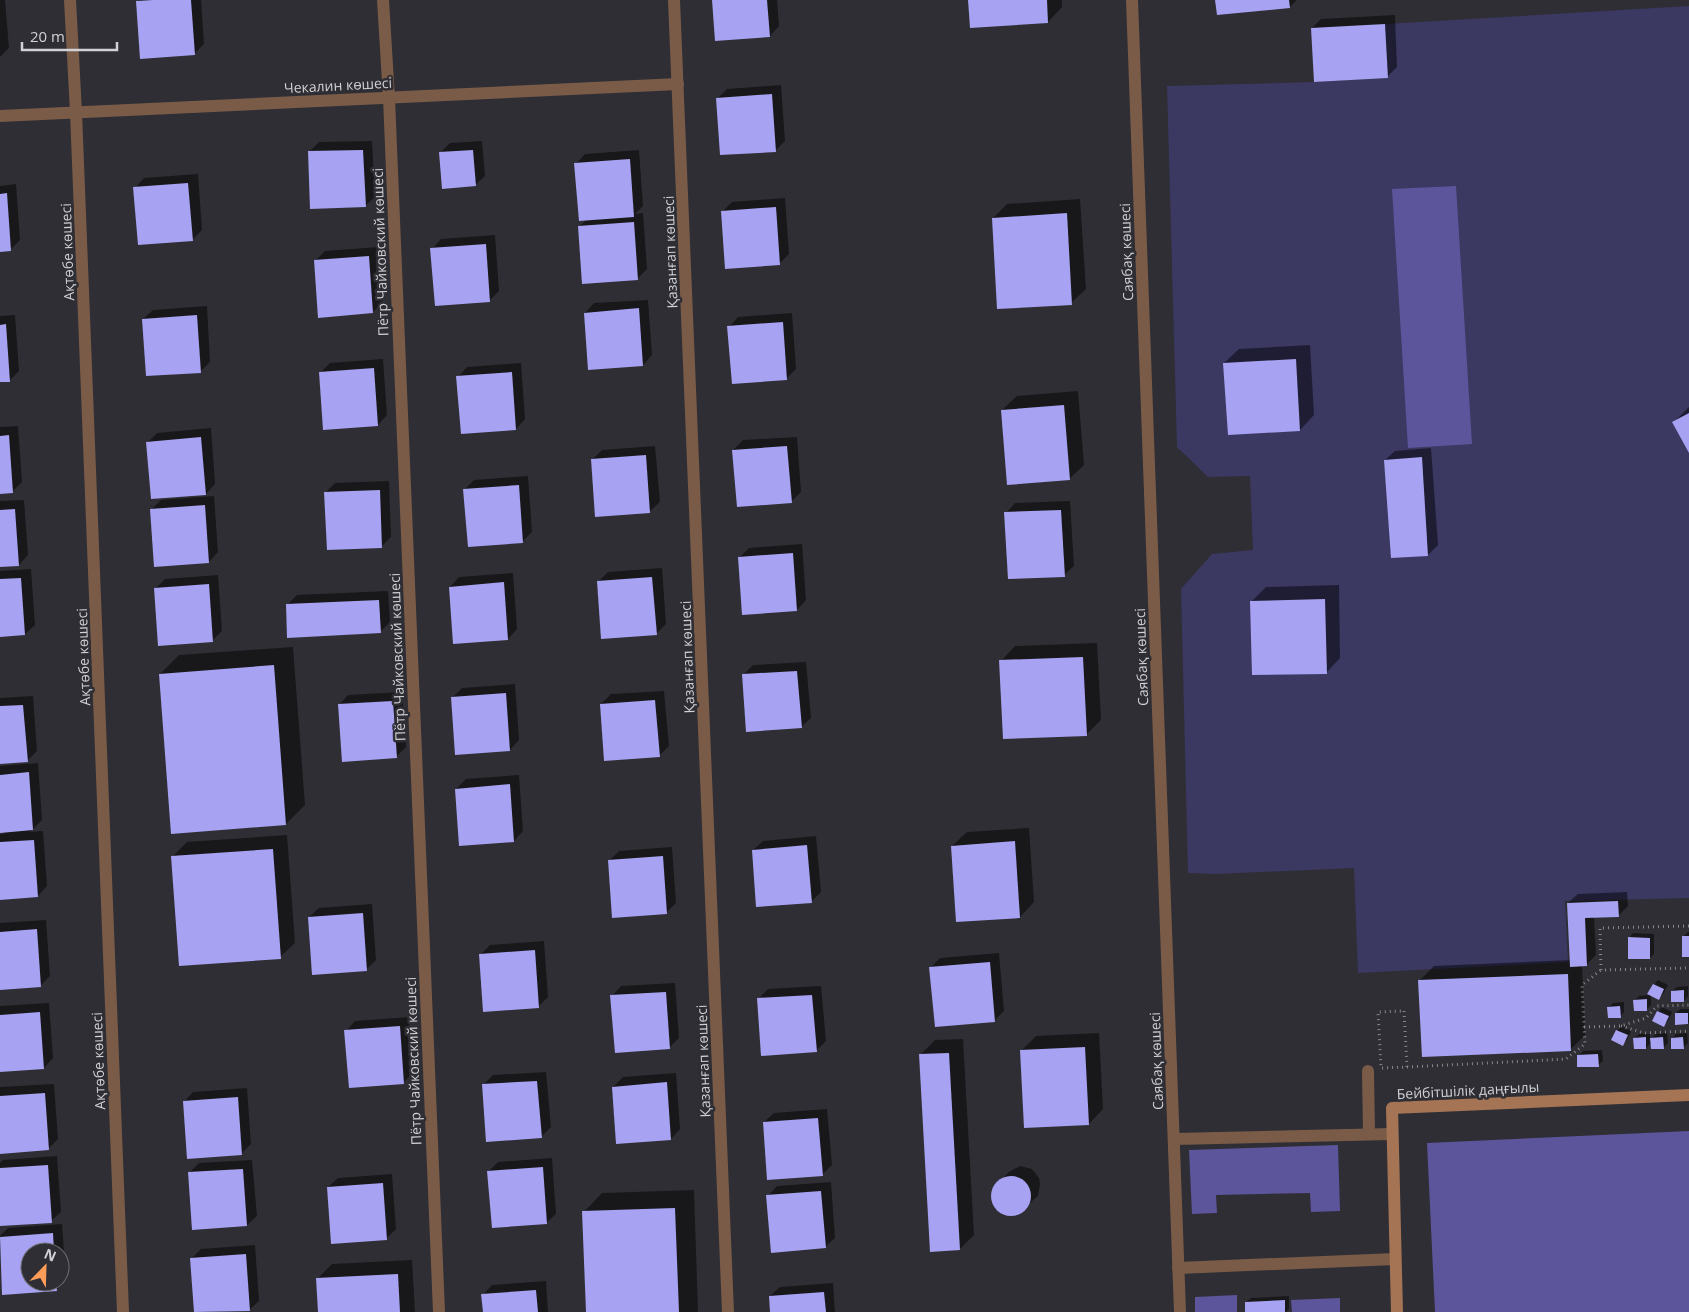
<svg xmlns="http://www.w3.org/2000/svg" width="1689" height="1312" font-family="'Open Sans',sans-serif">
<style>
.green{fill:#3b3862}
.forest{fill:#5c559c}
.shadow{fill:#0007;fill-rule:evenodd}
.building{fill:#a7a2f1}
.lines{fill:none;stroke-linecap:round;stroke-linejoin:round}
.path{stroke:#86878b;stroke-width:3;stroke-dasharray:1 4;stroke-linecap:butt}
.service{stroke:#7a5b48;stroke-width:12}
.minor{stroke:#7a5b48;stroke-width:12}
.secondary{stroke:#a47454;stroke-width:12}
.labels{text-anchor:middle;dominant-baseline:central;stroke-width:5;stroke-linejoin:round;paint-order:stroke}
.street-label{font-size:14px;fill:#d1d2d5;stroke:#2e2e34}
</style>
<rect width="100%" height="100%" fill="#2e2e34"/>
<polygon class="green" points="1689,6 1689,898 1565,901 1568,962 1358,973 1354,868 1215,874 1188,873 1181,589 1212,554 1253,550 1250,476 1208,477 1177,447 1167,86 1314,82 1388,78 1385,24"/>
<g class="forest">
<polygon points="1456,186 1472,444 1408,448 1392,189"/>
<polygon points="1689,1131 1689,1312 1435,1312 1427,1143"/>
<polygon points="1338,1145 1340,1211 1311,1212 1310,1193 1216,1195 1217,1213 1192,1214 1189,1150"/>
<polygon points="1237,1295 1237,1312 1195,1312 1195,1297"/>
<polygon points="1340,1298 1340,1312 1292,1312 1291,1300"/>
</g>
<g class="shadow">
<polygon points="0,0 5,0 9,48 0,57"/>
<polygon points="139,0 201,0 204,44 195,53 137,2"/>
<polygon points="713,0 777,0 779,26 770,36"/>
<polygon points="970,0 1062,0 1062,7 1048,22"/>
<polygon points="1217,0 1297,0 1290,7"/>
<polygon points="1395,15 1397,67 1388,76 1312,28 1321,19"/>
<polygon points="781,85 785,141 775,151 718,98 727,89"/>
<polygon points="372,141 375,197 365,206 309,152 319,142"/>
<polygon points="482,141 485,176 475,185 441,152 450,143"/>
<polygon points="639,150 643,206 635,214 643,213 647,269 637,279 579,227 587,219 576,164 585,154"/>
<polygon points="198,174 202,230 192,240 135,188 144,178"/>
<polygon points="16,184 20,240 10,250 0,250 0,186"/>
<polygon points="785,198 789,254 780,263 722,212 732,202"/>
<polygon points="1080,199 1086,289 1071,303 993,218 1007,204"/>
<polygon points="495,235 499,291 490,300 432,249 441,239"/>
<polygon points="378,247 382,303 373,312 315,261 325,251"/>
<polygon points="648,300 652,355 643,365 585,313 594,303"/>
<polygon points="207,306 210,362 201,371 147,375 143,319 153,310"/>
<polygon points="792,313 796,369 786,379 729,327 738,317"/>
<polygon points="15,315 19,371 10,380 0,381 0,316"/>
<polygon points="1310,345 1314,415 1300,430 1224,363 1239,349"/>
<polygon points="383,359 387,415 378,425 320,373 330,363"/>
<polygon points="521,363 525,419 516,429 458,377 467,367"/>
<polygon points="1078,391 1084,465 1069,479 1002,410 1017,396"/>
<polygon points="1689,407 1689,450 1674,422"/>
<polygon points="18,426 22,482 13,491 0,492 0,427"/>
<polygon points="211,428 215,484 206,494 148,442 157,433"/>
<polygon points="797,437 801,492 791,502 733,450 743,440"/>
<polygon points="655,446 660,502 650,511 596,515 592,460 602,450"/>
<polygon points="1431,448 1438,545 1428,555 1393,557 1385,460 1395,451"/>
<polygon points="528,476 532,532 522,542 465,489 474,480"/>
<polygon points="389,481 391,537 381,547 326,492 335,483"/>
<polygon points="214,496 218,552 209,562 151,510 161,500"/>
<polygon points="24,500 28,555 19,565 0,566 0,501"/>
<polygon points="1070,501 1074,566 1064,575 1006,513 1015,503"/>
<polygon points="802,544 806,600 797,610 739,558 749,548"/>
<polygon points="662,568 666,624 656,634 598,582 608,572"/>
<polygon points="31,569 35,625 25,634 0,636 0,571"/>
<polygon points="513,573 517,629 508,639 450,587 459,577"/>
<polygon points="218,575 222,631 212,641 155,589 165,579"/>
<polygon points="1339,585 1340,658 1326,673 1252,601 1266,587"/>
<polygon points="388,591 390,622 380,632 287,605 297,595"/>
<polygon points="1097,643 1101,720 1086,735 1001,661 1015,646"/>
<polygon points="293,647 305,805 286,824 160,674 179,655"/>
<polygon points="806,662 811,718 801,727 743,675 753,665"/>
<polygon points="515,684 519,740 510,750 452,698 462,688"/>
<polygon points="664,691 669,746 659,756 601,704 611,694"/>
<polygon points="402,692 406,747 396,757 339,705 348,695"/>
<polygon points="33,696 37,751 27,761 0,763 0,698"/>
<polygon points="38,763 42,820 30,832 43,831 47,886 38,896 0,899 0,834 4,834 4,831 0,831 0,766"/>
<polygon points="519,775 523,831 514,841 456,789 466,779"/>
<polygon points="1029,828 1034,902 1020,917 952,846 967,832"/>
<polygon points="287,835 295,943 280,957 172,857 187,842"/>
<polygon points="816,836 821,892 811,902 753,850 763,841"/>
<polygon points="672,847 676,903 667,912 609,861 619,851"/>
<polygon points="1627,892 1628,906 1618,916 1594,916 1596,955 1586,965 1582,965 1585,1035 1571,1049 1419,981 1434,966 1571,960 1568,903 1578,894"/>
<polygon points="372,904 376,960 367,969 309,917 319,908"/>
<polygon points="46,920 50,976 40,986 0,988 0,923"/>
<polygon points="1688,932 1689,932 1689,956 1684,936"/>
<polygon points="1633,933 1654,934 1654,954 1650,958 1629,938"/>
<polygon points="544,941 548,997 538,1007 481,954 490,945"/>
<polygon points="999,953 1004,1011 994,1021 931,967 940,958"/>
<polygon points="1658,980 1668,985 1663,994 1659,998 1651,994 1651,1005 1646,1010 1635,1000 1639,996 1648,995 1654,985"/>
<polygon points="675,983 679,1038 669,1048 612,996 621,986"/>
<polygon points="821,986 826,1041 816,1051 758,999 768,989"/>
<polygon points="1688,986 1688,996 1684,1001 1672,991 1677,987"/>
<polygon points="1624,1002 1624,1012 1620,1017 1609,1007 1613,1003"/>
<polygon points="49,1003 53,1058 44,1068 0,1071 0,1006"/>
<polygon points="1662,1007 1672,1012 1668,1021 1664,1025 1658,1012"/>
<polygon points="1681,1009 1689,1009 1689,1022 1688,1023 1676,1013"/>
<polygon points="409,1017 413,1073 403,1083 346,1031 355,1021"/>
<polygon points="1621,1026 1631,1031 1627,1040 1622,1044 1617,1031"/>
<polygon points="1099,1033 1103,1109 1089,1124 1022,1050 1036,1036"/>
<polygon points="1667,1033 1668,1043 1663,1048 1652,1042 1646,1048 1635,1038 1639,1034 1650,1034 1650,1040 1656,1034"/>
<polygon points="1687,1033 1688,1043 1683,1048 1672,1038 1676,1034"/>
<polygon points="963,1039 974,1235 960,1249 920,1055 935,1040"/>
<polygon points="1602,1050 1603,1061 1598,1065 1578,1056 1583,1051"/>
<polygon points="546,1072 551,1127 541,1137 483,1085 493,1075"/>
<polygon points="676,1073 680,1129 671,1139 613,1087 623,1077"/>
<polygon points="54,1084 58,1139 48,1149 0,1152 0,1087"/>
<polygon points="247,1088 251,1144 242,1153 184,1102 193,1092"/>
<polygon points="827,1109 832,1165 822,1175 764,1122 774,1113"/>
<polygon points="57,1156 61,1212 51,1221 0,1225 0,1163 3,1160"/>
<polygon points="552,1158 556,1214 546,1223 489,1171 498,1162"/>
<polygon points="252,1160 257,1216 247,1225 189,1173 199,1163"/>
<polygon points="1020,1166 1032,1169 1039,1178 1040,1184 1038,1196 1018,1213 1005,1213 999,1210 993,1199 993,1193 999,1182 1009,1172"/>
<polygon points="392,1174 396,1229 386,1239 328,1187 338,1178"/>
<polygon points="831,1182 835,1238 825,1247 768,1196 777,1186"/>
<polygon points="694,1190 698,1312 587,1312 584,1212 602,1193"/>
<path d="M62,1224l4,56 -10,10 -53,4 -3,-58 8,-8zM30,1252h30v30h-30z"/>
<polygon points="255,1245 259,1301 249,1310 196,1312 192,1258 201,1249"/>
<polygon points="412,1260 415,1312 319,1312 317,1279 332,1264"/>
<polygon points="546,1281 548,1312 484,1312 483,1295 492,1285"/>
<polygon points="833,1283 835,1312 772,1312 770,1296 780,1287"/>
<polygon points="1289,1296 1289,1309 1286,1312 1247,1312 1246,1302 1251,1298"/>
</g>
<g class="building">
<polygon points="153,0 191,0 195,55 140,59 136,1"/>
<polygon points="712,0 767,0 770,37 715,41"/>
<polygon points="968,0 1047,0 1048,23 970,28"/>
<polygon points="1215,0 1289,0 1290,8 1217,15"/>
<polygon points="1385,24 1388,78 1314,82 1311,28"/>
<polygon points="772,94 776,152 720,155 716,98"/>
<polygon points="363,150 366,207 310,209 308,151"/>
<polygon points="473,150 476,186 442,189 439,152"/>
<polygon points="630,159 634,217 579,221 574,163"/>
<polygon points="188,183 193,241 138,245 133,187"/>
<polygon points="7,193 11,251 0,252 0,194"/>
<polygon points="776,207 780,265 725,269 721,211"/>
<polygon points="1067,213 1072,305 997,309 992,218"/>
<polygon points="634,222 638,280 582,284 578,226"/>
<polygon points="486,244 490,302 435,306 430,248"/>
<polygon points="369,256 373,313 318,318 314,260"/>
<polygon points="639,308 643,366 588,370 584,313"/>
<polygon points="197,315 201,373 146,376 142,319"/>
<polygon points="783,322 787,380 732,384 727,326"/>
<polygon points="6,324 10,382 0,382 0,325"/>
<polygon points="1296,359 1300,431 1228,435 1223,363"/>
<polygon points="374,368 378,426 323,430 319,372"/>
<polygon points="512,372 516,430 461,434 456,376"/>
<polygon points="1064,405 1070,480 1007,485 1001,410"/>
<polygon points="1689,413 1689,453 1672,422"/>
<polygon points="9,435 13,493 0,494 0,436"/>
<polygon points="201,437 206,495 151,499 146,442"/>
<polygon points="787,446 792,503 737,507 732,450"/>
<polygon points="646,455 650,513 595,517 591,459"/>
<polygon points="1422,457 1428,556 1391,558 1384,460"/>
<polygon points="519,485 523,543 468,547 463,489"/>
<polygon points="380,490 382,548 327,550 324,492"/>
<polygon points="205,505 209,563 154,567 150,509"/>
<polygon points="15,509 19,566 0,567 0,510"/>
<polygon points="1061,510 1065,577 1008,579 1004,512"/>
<polygon points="793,553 797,611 742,615 738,557"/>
<polygon points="652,577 657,635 601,639 597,581"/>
<polygon points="21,578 25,635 0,637 0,579"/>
<polygon points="504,582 508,640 453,644 449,587"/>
<polygon points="209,584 213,642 158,646 154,588"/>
<polygon points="1325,599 1327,674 1252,675 1250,601"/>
<polygon points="379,600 381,633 287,638 286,604"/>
<polygon points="1083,657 1087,736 1003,739 999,660"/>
<polygon points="274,665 286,825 171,834 159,674"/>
<polygon points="797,671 802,728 746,732 742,674"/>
<polygon points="506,693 510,751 455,755 451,697"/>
<polygon points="655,700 660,757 604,761 600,704"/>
<polygon points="393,701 397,758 342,762 338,704"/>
<polygon points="23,705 28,762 0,764 0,706"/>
<polygon points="29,772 33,830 0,833 0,775"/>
<polygon points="510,784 514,842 459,846 455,789"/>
<polygon points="34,840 38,897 0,900 0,842"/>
<polygon points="1015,841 1020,918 956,922 951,846"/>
<polygon points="807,845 812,903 756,907 752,850"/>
<polygon points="273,849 281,959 179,966 171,856"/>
<polygon points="663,856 667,914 612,918 608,860"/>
<polygon points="1618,901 1619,917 1585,918 1587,966 1570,967 1567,903"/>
<polygon points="363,913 367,971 312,975 308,917"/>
<polygon points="37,929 41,987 0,990 0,932"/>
<rect x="1682" y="936" width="7" height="21"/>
<polygon points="1628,937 1650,938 1650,959 1628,959"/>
<polygon points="535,950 539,1008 483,1012 479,954"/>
<polygon points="990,962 995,1022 935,1027 929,967"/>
<polygon points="1568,974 1571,1051 1422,1057 1418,980"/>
<polygon points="1653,984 1664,989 1659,1000 1647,994"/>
<polygon points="1684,990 1684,1002 1671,1002 1671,991"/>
<polygon points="666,992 670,1049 615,1053 610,995"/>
<polygon points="812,995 817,1052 761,1056 757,998"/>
<polygon points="1647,999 1647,1011 1634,1011 1633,1000"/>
<polygon points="1620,1006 1621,1018 1608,1018 1607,1007"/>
<polygon points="1657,1011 1669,1016 1664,1027 1652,1021"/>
<polygon points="40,1012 44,1069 0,1072 0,1015"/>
<polygon points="1675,1013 1688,1013 1688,1024 1675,1025"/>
<polygon points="400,1026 404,1084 349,1088 344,1030"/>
<polygon points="1616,1030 1628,1035 1623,1046 1611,1040"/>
<polygon points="1646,1037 1646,1049 1634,1049 1633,1038"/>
<polygon points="1663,1037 1664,1049 1651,1049 1650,1038"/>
<polygon points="1683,1037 1684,1049 1671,1049 1671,1038"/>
<polygon points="1085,1047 1089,1125 1024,1128 1020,1050"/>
<polygon points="949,1053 960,1250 930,1252 919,1054"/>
<polygon points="1598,1054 1599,1067 1577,1067 1577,1055"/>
<polygon points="537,1081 542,1138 486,1142 482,1084"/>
<polygon points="667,1082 671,1140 616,1144 612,1087"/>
<polygon points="45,1093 49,1150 0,1154 0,1096"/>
<polygon points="238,1097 242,1155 187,1159 183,1101"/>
<polygon points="818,1118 823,1176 767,1180 763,1122"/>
<polygon points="48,1165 52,1223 0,1226 0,1168"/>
<polygon points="543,1167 547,1224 492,1228 487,1171"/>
<polygon points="243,1169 247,1226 192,1230 188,1172"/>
<circle cx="1011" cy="1196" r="20"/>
<polygon points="383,1183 387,1240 331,1244 327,1187"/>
<polygon points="821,1191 826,1248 771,1253 766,1195"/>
<polygon points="675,1208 679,1312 586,1312 582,1211"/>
<polygon points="53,1233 54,1252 30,1252 30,1282 56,1282 57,1291 2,1295 0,1237"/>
<polygon points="246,1254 250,1311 194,1312 190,1258"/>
<polygon points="398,1274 400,1312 318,1312 316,1278"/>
<polygon points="536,1290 538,1312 483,1312 481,1294"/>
<polygon points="824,1292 826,1312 770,1312 769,1296"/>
<polygon points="1285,1300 1285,1312 1245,1312 1245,1302"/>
</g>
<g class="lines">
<g class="path">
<polyline points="1689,926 1600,928 1601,970 1689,968"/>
<polygon points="1404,1011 1407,1067 1381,1068 1378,1012"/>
<polyline points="1621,1026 1644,1033 1689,1031"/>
<polyline points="1584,1027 1621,1026 1646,1018 1657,1006 1689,1005"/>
<polyline points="1407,1067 1566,1059 1585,1044 1582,985 1601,970"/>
</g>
<g class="service">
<polyline points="1368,1071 1369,1134"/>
<polyline points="1174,1139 1392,1134"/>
<polyline points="1178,1268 1395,1259"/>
</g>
<g class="minor">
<polyline points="70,0 76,112 123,1312"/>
<polyline points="383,0 389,98 439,1312"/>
<polyline points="674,0 728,1312"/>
<polyline points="1132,0 1180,1312"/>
<polyline points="0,116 678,84"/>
</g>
<polyline class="secondary" points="1397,1312 1392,1108 1689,1095"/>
</g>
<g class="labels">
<g class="street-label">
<text transform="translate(338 85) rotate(-3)">Чекалин көшесі</text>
<text transform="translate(67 252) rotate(-92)">Ақтөбе көшесі</text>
<text transform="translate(380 252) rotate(-92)">Пётр Чайковский көшесі</text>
<text transform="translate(670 252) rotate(-92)">Қазанғап көшесі</text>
<text transform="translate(1126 252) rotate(-92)">Саябақ көшесі</text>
<text transform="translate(83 657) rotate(-92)">Ақтөбе көшесі</text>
<text transform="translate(397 657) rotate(-92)">Пётр Чайковский көшесі</text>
<text transform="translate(687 657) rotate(-92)">Қазанғап көшесі</text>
<text transform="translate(1141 657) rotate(-92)">Саябақ көшесі</text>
<text transform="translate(98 1061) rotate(-92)">Ақтөбе көшесі</text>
<text transform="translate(413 1061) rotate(-92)">Пётр Чайковский көшесі</text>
<text transform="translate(703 1061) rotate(-92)">Қазанғап көшесі</text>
<text transform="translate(1156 1061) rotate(-92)">Саябақ көшесі</text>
<text transform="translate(1468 1090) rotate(-3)">Бейбітшілік даңғылы</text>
</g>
</g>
<g transform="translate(45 1267) rotate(23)"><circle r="24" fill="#2e2e34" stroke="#6f7074"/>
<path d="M0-4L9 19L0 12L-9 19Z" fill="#fe9c58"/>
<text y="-8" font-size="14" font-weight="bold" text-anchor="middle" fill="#d1d2d5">N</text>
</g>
<path d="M22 42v8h95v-8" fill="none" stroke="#d1d2d5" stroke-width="2.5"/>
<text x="30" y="42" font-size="15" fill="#d1d2d5" stroke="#2e2e34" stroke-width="4" paint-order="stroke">20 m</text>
</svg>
